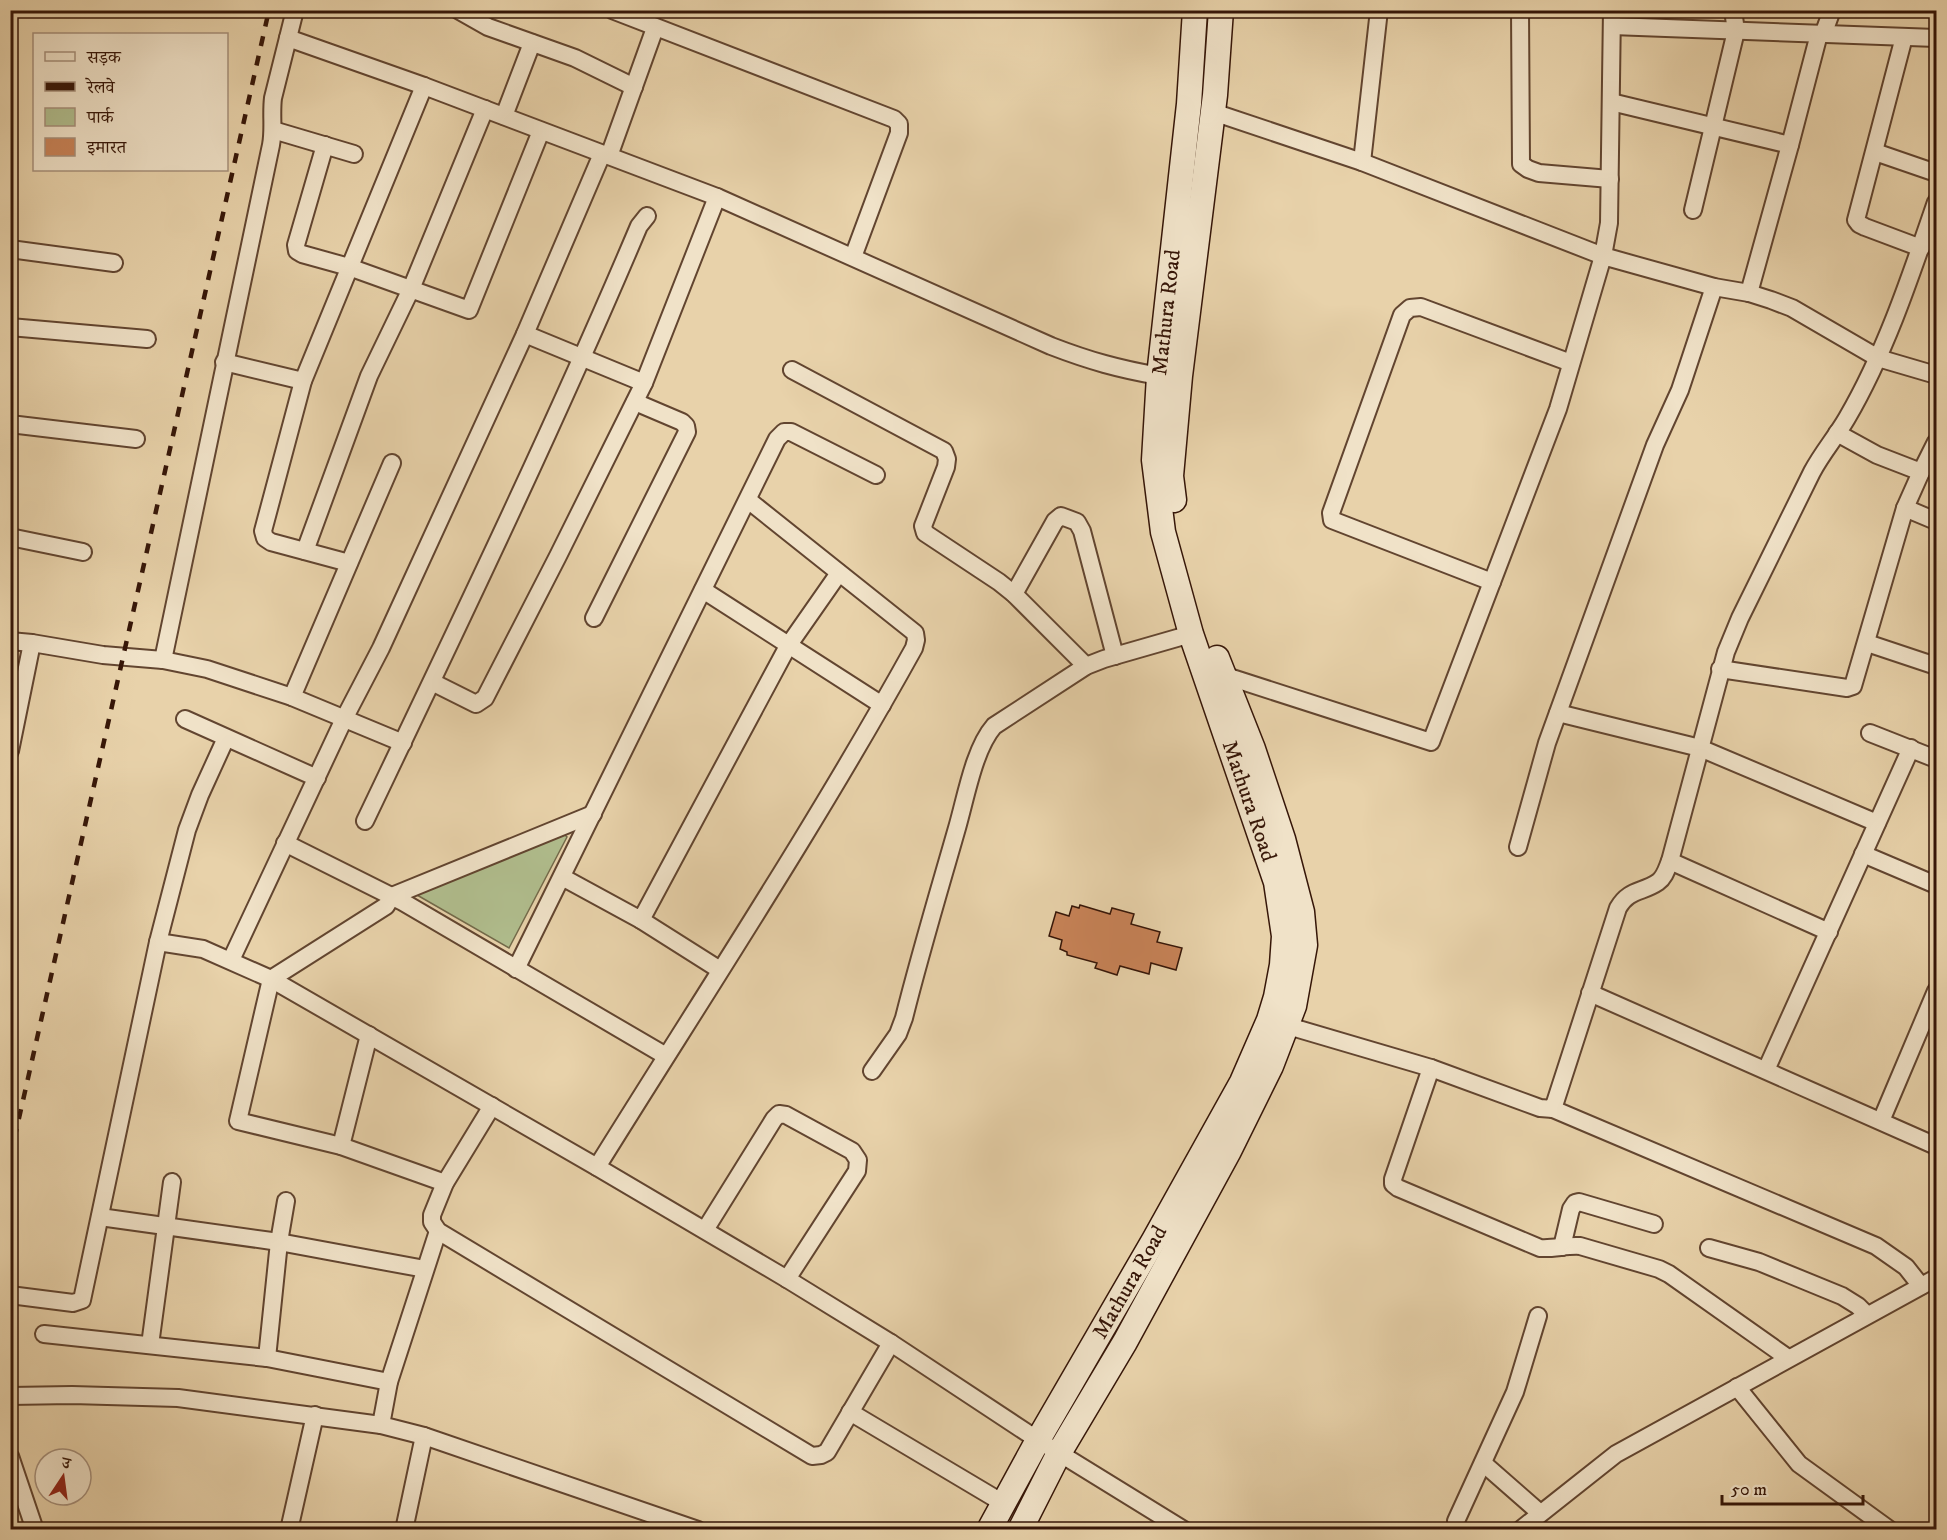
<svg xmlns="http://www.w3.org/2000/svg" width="1947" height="1540" font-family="'IM FELL DW Pica','Noto Serif Devanagari',serif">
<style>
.green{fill:#b0bd8d;stroke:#736a4a;stroke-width:1.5}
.building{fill:#c88358;stroke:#361608;stroke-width:1.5}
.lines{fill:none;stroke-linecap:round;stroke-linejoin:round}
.street-casing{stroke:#624530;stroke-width:20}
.secondary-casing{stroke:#361608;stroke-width:27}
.street{stroke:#f0e2c8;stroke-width:16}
.secondary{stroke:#f0e2c8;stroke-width:24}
.rail{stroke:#361608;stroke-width:4.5;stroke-dasharray:10 10;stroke-linecap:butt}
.labels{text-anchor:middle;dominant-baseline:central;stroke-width:4.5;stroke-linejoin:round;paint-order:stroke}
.street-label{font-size:22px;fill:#361608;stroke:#f0e2c8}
</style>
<rect width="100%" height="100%" fill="#e8d2aa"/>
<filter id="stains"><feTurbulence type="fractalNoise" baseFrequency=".00333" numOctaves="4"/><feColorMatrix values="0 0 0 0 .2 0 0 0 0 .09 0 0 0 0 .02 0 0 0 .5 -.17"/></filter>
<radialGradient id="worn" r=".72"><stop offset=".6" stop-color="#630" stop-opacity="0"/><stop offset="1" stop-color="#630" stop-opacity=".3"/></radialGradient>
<polygon class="green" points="564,834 567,837 509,948 417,895"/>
<polygon class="building" points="1080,905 1110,914 1112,908 1134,914 1131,924 1160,932 1157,942 1182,948 1176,970 1151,963 1149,974 1120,966 1117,975 1095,968 1097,963 1067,955 1067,952 1060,949 1062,940 1049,936 1056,912 1069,916 1072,906 1079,908"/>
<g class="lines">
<g class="street-casing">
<g id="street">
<polyline points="458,10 488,27 575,58 634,87"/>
<polyline points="612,10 894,119 899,124 899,133 853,257"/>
<polyline points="1520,10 1521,164 1528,169 1539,173 1610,179"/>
<polyline points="1612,26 1936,38"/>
<polyline points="1904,37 1856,220 1859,224 1865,227 1921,248"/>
<path d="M288,38l136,48 293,111 334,149c39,15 68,23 108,30"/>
<polyline points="1611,102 1790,145"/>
<polyline points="1213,112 1362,162 1603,256 1609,223 1612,10"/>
<polyline points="504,116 532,43"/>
<polyline points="273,130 354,154"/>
<polyline points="325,145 296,245 297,251 302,254 349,267 469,310 541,131"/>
<polyline points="1875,152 1936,173"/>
<polyline points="609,156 655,28"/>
<polyline points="1362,162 1379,10"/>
<polyline points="1693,210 1736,31 1733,10"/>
<polyline points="10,249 114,263"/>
<polyline points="1749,293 1790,145 1819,34 1824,32 1832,10"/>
<polyline points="10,327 147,339"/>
<polyline points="525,334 644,383"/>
<polyline points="224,362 303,381"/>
<polyline points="792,370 944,451 947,459 946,467 923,526 925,533 999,582 1014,594 1086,666"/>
<polyline points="10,424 136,439"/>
<polyline points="1837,433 1877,455 1921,472"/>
<polyline points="1905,508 1936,521"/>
<polyline points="10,537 83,552"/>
<polyline points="305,551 369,376 411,289 485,109"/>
<polyline points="349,563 271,542 265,538 263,531 303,381 424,86"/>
<polyline points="1492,582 1332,520 1331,513 1402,315 1410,308 1421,307 1571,363"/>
<polyline points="703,590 882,705"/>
<polyline points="1014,594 1055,521 1061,516 1077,522 1082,531 1115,656"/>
<polyline points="594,618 687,432 686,426 682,422 635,402"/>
<polyline points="10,641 32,643 103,655 163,660 207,669 292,697 403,743"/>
<polyline points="1867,643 1936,666"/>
<path d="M163,660l108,-515c3,-16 0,-31 2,-47l22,-88"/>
<polyline points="1720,669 1847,688 1853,686 1905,508 1921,472 1936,442"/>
<polyline points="1223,675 1431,742 1558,409 1603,256 1714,287 1749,293 1771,300 1792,308 1878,358 1936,375"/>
<polyline points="432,682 476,704 485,698 558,556 644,383 717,197"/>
<polyline points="292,697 392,463"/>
<polyline points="1558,713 1700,748 1877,823"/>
<polyline points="185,719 317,778"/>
<polyline points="1870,733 1936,759"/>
<polyline points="10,751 32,643"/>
<path d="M365,821c94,-197 189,-394 274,-595l8,-10"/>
<polyline points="285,843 403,902 666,1056"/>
<polyline points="1518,847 1547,743 1655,445 1680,390 1714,287"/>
<polyline points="1863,854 1936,885"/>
<polyline points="1670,861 1829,932"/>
<polyline points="562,877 641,920 788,646 839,573"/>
<polyline points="641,920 720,970"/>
<polyline points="158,942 203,949 271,979 597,1167 787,1279 891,1343 1038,1440 1184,1530"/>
<polyline points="231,960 344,719 381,648 525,334 602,154"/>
<polyline points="516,969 777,439 784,432 791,432 876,475"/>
<polyline points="1590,993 1936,1146"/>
<path d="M1278,1023l153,45 109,40 13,1 65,-201c11,-19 24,-15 40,-26 7,-5 9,-14 12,-21l56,-209 14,-34 72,-146c10,-19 24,-35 35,-54 39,-67 64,-143 89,-216"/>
<path d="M1431,1068l-38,111v5l5,4 142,60c14,1 27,-3 40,-2l79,23 10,5 119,84"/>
<polyline points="1766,1070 1911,748"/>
<path d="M872,1071l26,-37 6,-16c16,-64 35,-127 53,-190 9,-31 17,-79 37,-102l92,-60 18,-7 87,-25"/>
<polyline points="492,1106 445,1183 432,1215 432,1222 438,1231 812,1456 821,1455 827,1452 891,1343"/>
<polyline points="1553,1109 1876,1246 1906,1267 1921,1286"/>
<polyline points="1881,1121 1936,991"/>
<polyline points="341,1146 369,1035"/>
<path d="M597,1167c107,-172 219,-342 317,-519l2,-8 -1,-7 -167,-133"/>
<polyline points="445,1183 341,1146 238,1121 271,979 386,906 392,896 593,814"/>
<polyline points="100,1217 279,1242 425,1269"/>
<polyline points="705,1230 774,1119 779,1114 786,1115 852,1151 858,1160 857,1171 787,1279"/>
<polyline points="438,1231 389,1382 381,1425 424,1436 698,1530"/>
<polyline points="1562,1247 1571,1209 1575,1203 1579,1202 1654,1224"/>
<polyline points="1709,1248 1759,1262 1842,1296 1858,1306 1867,1315"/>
<polyline points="10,1295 73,1303 82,1300 158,942 187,830 200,795 226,738"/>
<polyline points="44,1334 267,1358 389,1382"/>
<polyline points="150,1345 172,1182"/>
<polyline points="267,1358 279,1242 286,1201"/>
<polyline points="1737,1387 1799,1464 1890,1530"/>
<polyline points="10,1396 72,1395 178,1398 381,1425"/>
<polyline points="850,1412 1003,1503"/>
<polyline points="10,1456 35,1530"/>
<polyline points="1483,1463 1540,1513"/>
<polyline points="1456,1521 1515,1392 1538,1316"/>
<polyline points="289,1530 315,1415"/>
<polyline points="404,1530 424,1436"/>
<polyline points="1520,1530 1616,1454 1936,1278"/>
</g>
</g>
<g class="secondary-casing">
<g id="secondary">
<polyline points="1174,500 1171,476 1180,376 1215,95 1221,10"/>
<path id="s1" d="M989,1530l49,-90 116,-200 88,-158 27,-62 7,-23 6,-32 2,-29 -8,-54 -85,-248 -28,-102 -9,-72 5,-84 30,-272 6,-94"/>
<polyline points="1020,1530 1059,1453 1125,1342 1229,1151 1271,1066 1294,1006 1305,945 1302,912 1283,839 1253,749 1217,658"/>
</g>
</g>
<use href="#street" class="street"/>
<use href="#secondary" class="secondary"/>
<polyline class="rail" points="10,1158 269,10"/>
</g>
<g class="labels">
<g class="street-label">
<text stroke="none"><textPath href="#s1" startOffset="1311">Mathura Road</textPath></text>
<text transform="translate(1249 801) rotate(71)">Mathura Road</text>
<text stroke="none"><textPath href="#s1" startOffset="285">Mathura Road</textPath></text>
</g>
</g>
<rect width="1947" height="1540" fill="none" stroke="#e8d2aa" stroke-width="36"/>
<rect x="12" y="12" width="1923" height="1516" fill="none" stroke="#361608" stroke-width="3"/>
<rect x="18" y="18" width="1911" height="1504" fill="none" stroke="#361608" stroke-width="1.5"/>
<rect x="33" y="33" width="195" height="138" fill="#f0e2c8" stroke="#a6907b" stroke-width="1.5"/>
<rect x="45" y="52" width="30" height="9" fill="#f0e2c8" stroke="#a6907b" stroke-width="1.5"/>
<text x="87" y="63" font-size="18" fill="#361608">सड़क</text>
<rect x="45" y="82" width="30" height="9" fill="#361608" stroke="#a6907b" stroke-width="1.5"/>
<text x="87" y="93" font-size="18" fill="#361608">रेलवे</text>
<rect x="45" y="108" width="30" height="18" fill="#b0bd8d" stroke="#a6907b" stroke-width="1.5"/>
<text x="87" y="123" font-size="18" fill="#361608">पार्क</text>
<rect x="45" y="138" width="30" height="18" fill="#c88358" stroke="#a6907b" stroke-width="1.5"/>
<text x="87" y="153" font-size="18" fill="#361608">इमारत</text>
<g transform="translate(63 1477) rotate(13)"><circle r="28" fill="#f0e2c8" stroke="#a6907b" stroke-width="1.5"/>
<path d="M0-4.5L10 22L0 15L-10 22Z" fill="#8f2418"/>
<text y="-9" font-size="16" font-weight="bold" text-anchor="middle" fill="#361608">उ</text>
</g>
<path d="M1722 1495v9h141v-9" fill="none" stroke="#361608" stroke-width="3"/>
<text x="1731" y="1495" font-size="18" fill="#361608" stroke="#f0e2c8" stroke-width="4.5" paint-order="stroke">50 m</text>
<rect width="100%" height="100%" filter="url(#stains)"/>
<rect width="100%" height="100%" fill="url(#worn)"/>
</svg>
